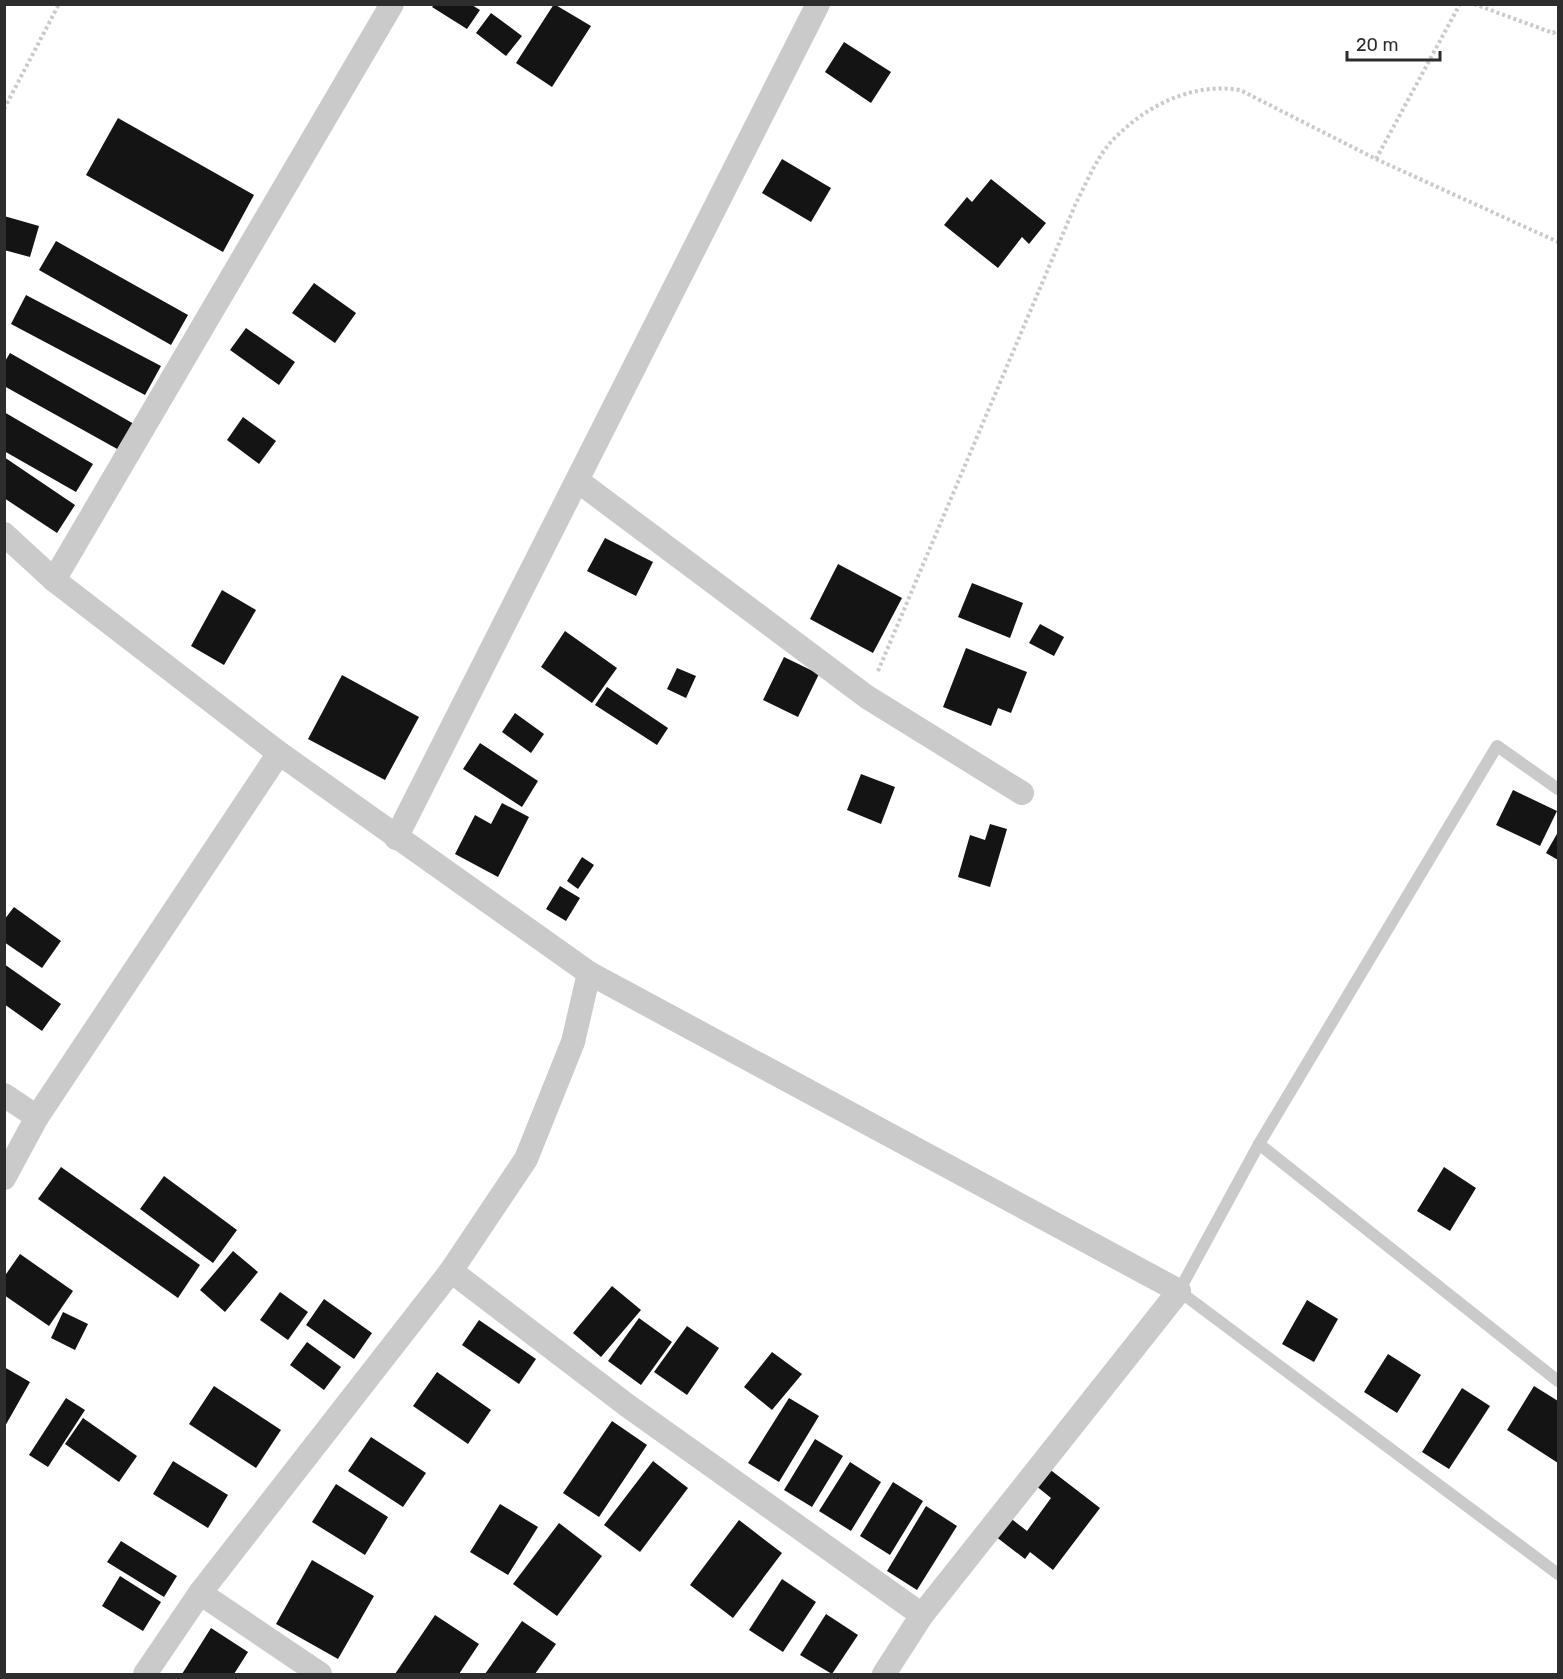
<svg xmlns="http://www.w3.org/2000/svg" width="1563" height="1679" font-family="Rubik,sans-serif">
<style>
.building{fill:#141414}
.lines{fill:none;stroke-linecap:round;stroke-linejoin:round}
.path{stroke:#cacaca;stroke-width:4;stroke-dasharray:3 3;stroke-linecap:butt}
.lane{stroke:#cacaca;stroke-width:12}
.street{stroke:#cacaca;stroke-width:24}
</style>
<rect width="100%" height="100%" fill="#fff"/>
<g class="building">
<polygon points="554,4 591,26 552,87 516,63"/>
<polygon points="434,5 472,5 480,10 467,29 432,7"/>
<polygon points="491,13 522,36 506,56 476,33"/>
<polygon points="844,42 891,72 871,103 825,72"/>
<polygon points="118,118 254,195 223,252 86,175"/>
<polygon points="782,159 831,188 811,222 762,193"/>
<polygon points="991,179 1046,223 1029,244 1022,237 998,268 944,225 967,197 972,202"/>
<polygon points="4,216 39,226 30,257 4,250"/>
<polygon points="56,241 188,315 171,345 39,270"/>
<polygon points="314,283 356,313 335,343 292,313"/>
<polygon points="26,295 161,366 145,395 11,324"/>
<polygon points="246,328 295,362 279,385 230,350"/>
<polygon points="10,353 134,424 119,450 4,386 4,363"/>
<polygon points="4,412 93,464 76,492 4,451"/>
<polygon points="243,417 276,441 259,464 227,440"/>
<polygon points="4,457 75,505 57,533 4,498"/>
<polygon points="605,538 653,562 636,596 587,571"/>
<polygon points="838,564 902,598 873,653 810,619"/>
<polygon points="972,583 1023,603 1010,638 958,617"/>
<polygon points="222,590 256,610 224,665 191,646"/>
<polygon points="1040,624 1064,637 1054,656 1029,643"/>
<polygon points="565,631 617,668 592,703 541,667"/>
<polygon points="966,648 1027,672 1011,713 998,708 991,726 943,707"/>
<polygon points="784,657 819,674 798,717 763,700"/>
<polygon points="677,668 696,676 686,698 667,689"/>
<polygon points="342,675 419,717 385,780 308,739"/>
<polygon points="607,687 668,728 657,745 595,705"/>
<polygon points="515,713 544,734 531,753 502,732"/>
<polygon points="480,743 538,781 522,807 463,769"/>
<polygon points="861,774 895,787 881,824 847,810"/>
<polygon points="1513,790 1557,811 1540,846 1496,825"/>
<polygon points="502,803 529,817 498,877 455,854 475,815 491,824"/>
<polygon points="990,824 1007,829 990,887 958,877 970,835 985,840"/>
<polygon points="1558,832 1558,860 1546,853"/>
<polygon points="582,857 594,865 578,889 567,881"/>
<polygon points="560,886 580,898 566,921 546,909"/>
<polygon points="14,907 61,941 42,968 4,942 4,920"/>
<polygon points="4,964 61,1004 42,1031 4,1004"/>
<polygon points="61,1167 200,1265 178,1298 38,1199"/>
<polygon points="1444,1167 1476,1188 1450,1231 1417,1211"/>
<polygon points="164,1176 237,1230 213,1263 140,1209"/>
<polygon points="233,1251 258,1272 225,1312 200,1290"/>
<polygon points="20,1254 73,1291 49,1326 4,1295 4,1277"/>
<polygon points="612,1286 641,1310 601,1357 573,1333"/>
<polygon points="280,1292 308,1312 288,1340 260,1320"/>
<polygon points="324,1299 372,1333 354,1359 306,1325"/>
<polygon points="1307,1300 1338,1319 1314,1362 1282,1344"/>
<polygon points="63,1312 88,1324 75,1350 51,1338"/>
<polygon points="639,1318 672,1342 641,1385 608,1361"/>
<polygon points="479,1320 536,1359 519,1384 462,1345"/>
<polygon points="687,1326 719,1348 687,1395 654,1372"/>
<polygon points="307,1342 341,1367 324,1390 290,1365"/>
<polygon points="772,1352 802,1374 772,1410 744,1387"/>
<polygon points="1388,1354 1421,1375 1397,1413 1364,1392"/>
<polygon points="4,1367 30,1382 4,1428"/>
<polygon points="437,1372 491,1410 468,1444 413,1406"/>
<polygon points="214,1386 281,1430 256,1468 189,1424"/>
<polygon points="1534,1386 1558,1401 1558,1463 1507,1430"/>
<polygon points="1462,1388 1490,1406 1449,1469 1422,1452"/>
<polygon points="66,1398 85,1410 48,1467 29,1455"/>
<polygon points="789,1398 819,1416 779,1482 748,1463"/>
<polygon points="83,1418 137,1456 119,1482 65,1444"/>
<polygon points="612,1421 647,1445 599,1517 563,1493"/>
<polygon points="371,1437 426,1473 403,1507 348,1471"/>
<polygon points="815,1439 843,1456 812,1507 784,1490"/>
<polygon points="173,1461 228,1495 208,1528 153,1494"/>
<polygon points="653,1461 688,1488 640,1552 604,1525"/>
<polygon points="850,1462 881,1482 851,1531 819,1511"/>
<polygon points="1048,1468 1100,1508 1053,1570 1030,1552 1025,1559 995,1536 1009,1517 1027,1531 1051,1498 1035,1485"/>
<polygon points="893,1482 923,1501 890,1555 860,1536"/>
<polygon points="336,1484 388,1517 365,1555 312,1522"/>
<polygon points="500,1504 538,1527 508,1575 470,1552"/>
<polygon points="926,1506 957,1526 917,1590 887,1571"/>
<polygon points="739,1520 782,1553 733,1618 690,1585"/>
<polygon points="559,1523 602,1556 557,1616 513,1584"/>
<polygon points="121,1541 177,1576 164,1597 107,1562"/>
<polygon points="312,1560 374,1596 338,1659 276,1624"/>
<polygon points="120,1576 161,1602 143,1631 102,1606"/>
<polygon points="782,1579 816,1602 783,1652 749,1630"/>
<polygon points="826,1614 858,1635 832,1674 800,1655"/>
<polygon points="435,1615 479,1644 459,1674 395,1674"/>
<polygon points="522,1621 556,1644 535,1674 485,1674"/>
<polygon points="211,1628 248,1652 234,1674 182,1674"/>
</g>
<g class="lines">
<g class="path">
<polyline points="1474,4 1553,33 1558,30"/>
<polyline points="4,109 59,4"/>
<polyline points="1376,159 1558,242"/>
<path d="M878,671l198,-468c10,-19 20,-44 34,-60 33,-36 81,-61 130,-53l136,69 84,-155"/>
</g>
<g class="lane">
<polyline points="1259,1144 1497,746 1558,789"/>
<polyline points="1558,1381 1259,1144 1179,1291 1558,1574"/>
</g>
<g class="street">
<polyline points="578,481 867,697 1022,793"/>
<polyline points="4,534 54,580 279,753 589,973 1179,1291 922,1615 884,1674"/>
<polyline points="54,580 392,4"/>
<polyline points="396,838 818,4"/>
<polyline points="4,1095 37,1117 279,753"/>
<polyline points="4,1178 37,1117"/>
<polyline points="451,1271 628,1406 922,1615"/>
<polyline points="200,1593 320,1674"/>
<polyline points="145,1674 200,1593 451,1271 526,1159 573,1042 589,973"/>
</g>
</g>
<rect width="1563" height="1679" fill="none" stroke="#2d2d2d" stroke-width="12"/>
<path d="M1347 51v9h93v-9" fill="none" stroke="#2d2d2d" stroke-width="3"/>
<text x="1356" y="51" font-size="18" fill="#2d2d2d" stroke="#ffffff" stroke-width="4.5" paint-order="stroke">20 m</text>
</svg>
